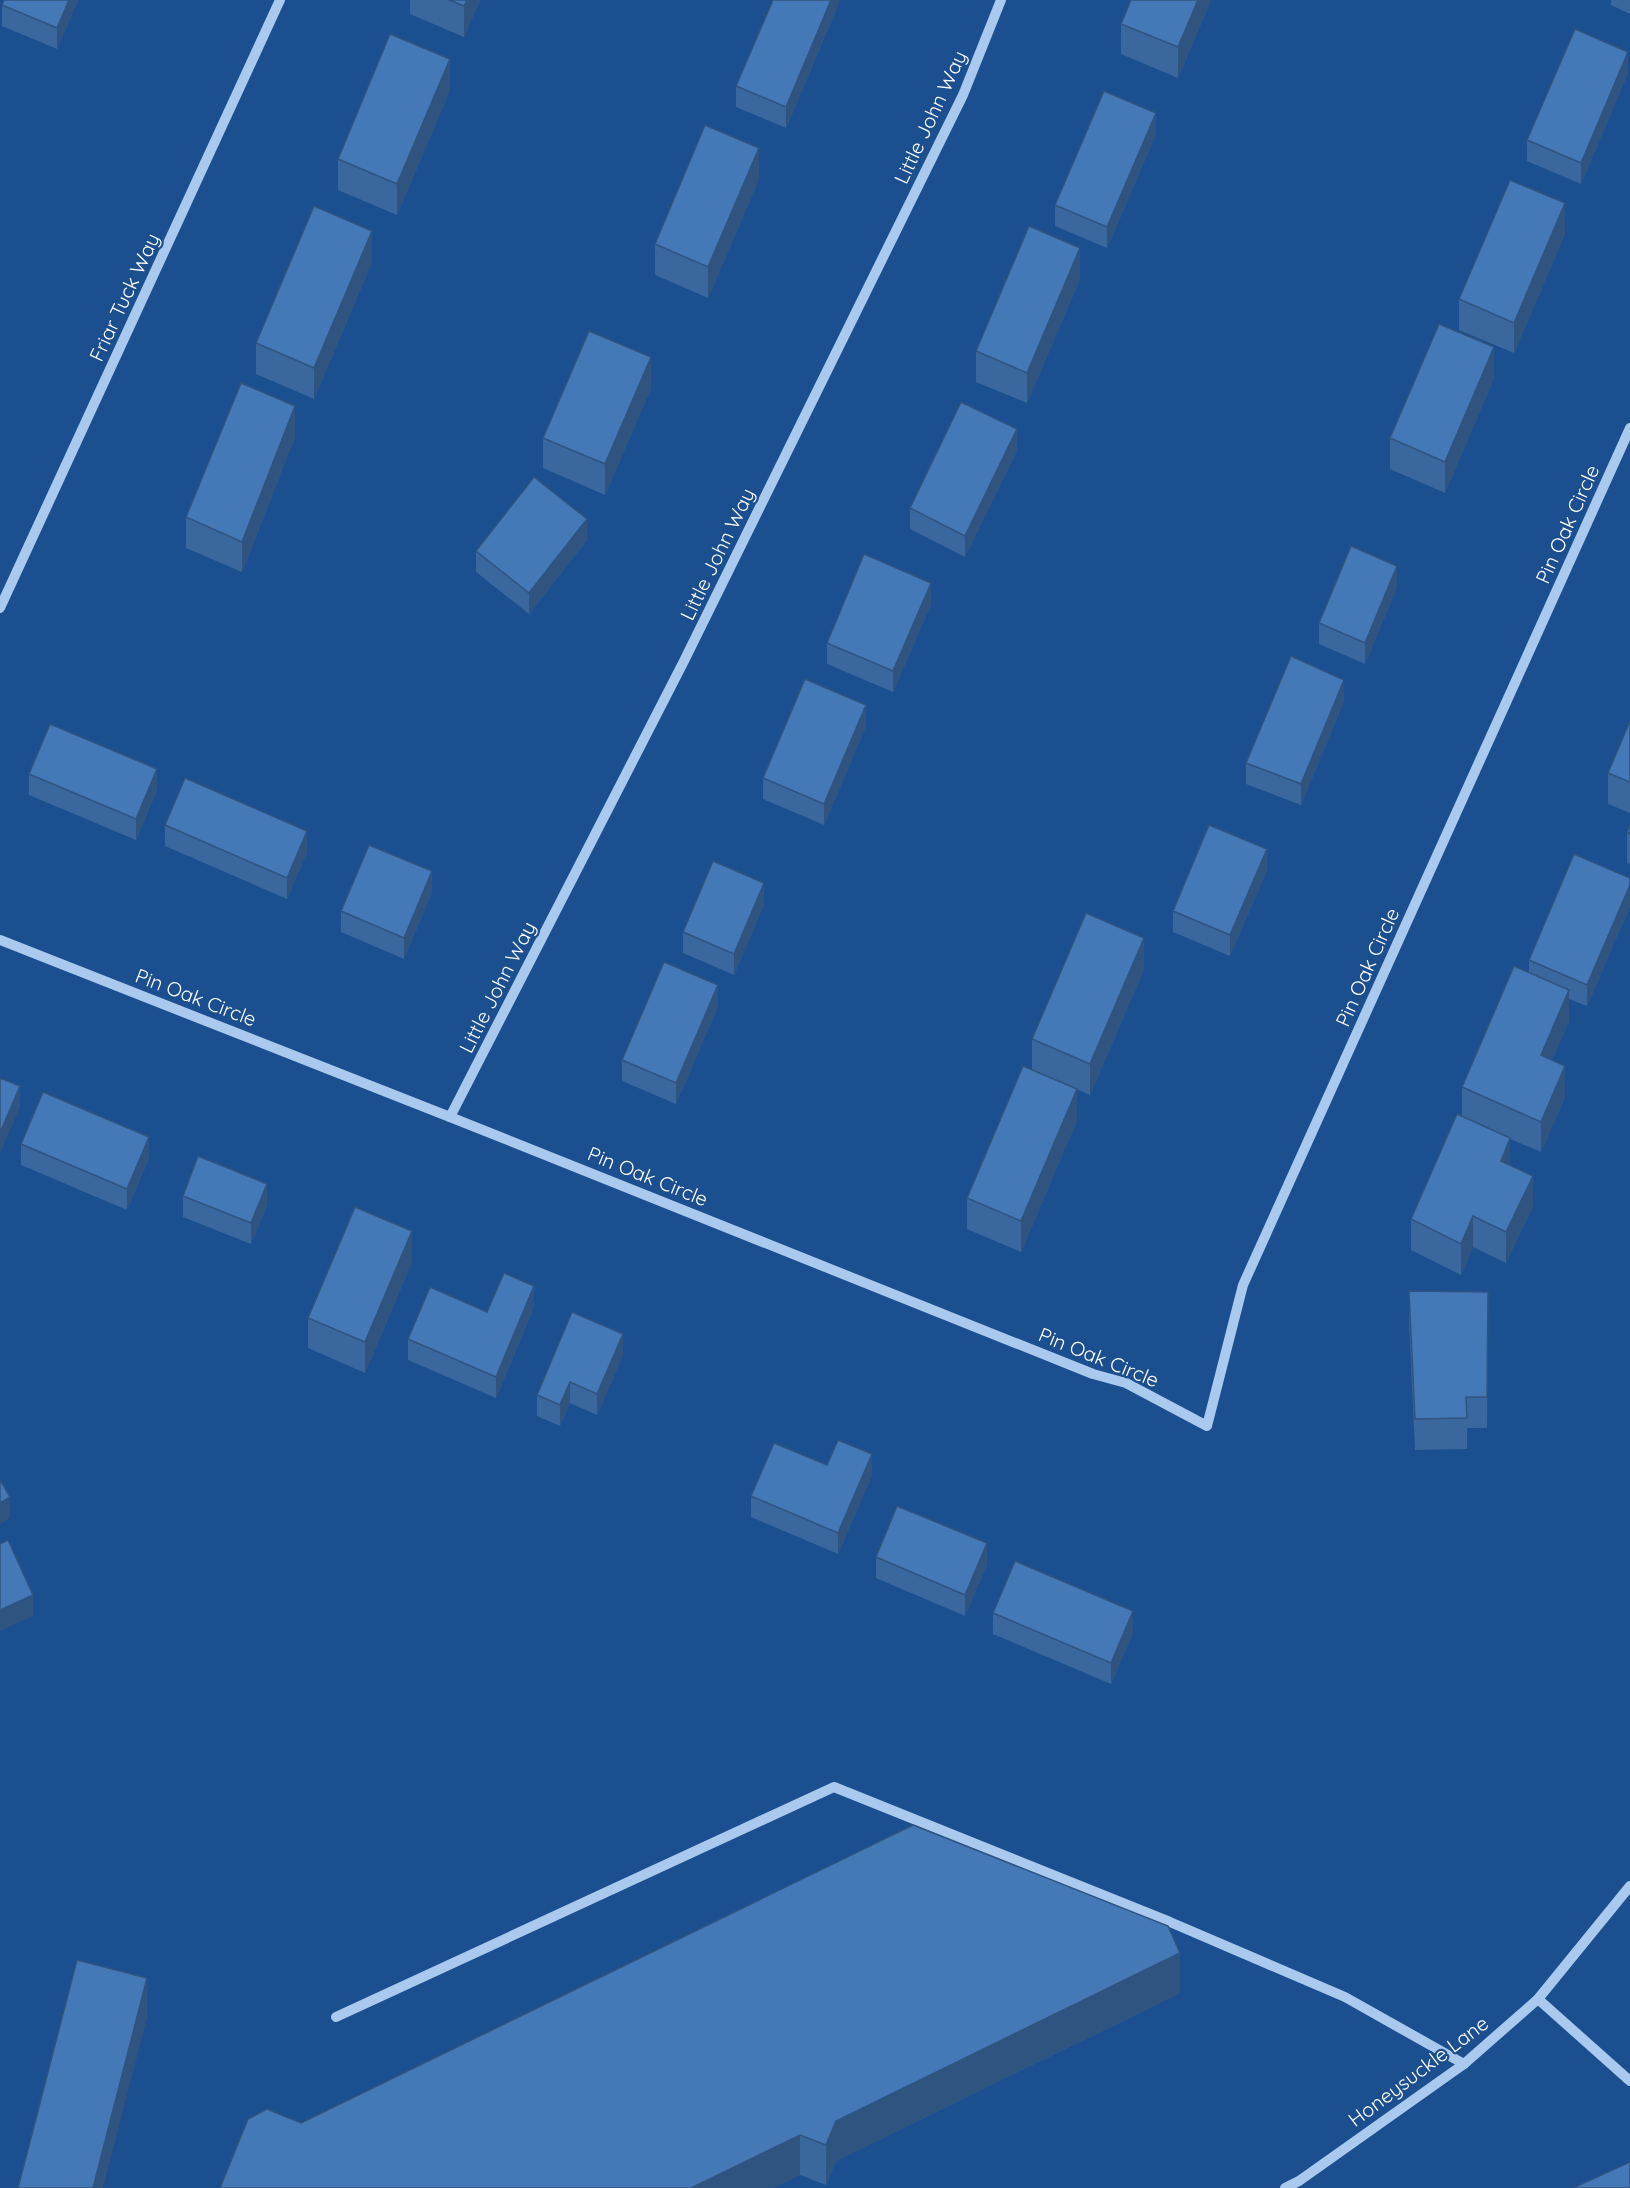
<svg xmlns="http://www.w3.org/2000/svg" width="1630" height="2188" font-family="Quicksand,sans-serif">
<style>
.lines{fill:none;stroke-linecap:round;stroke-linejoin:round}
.minor{stroke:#a9c9ee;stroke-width:10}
.wall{fill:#3a679d}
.shaded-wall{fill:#305480}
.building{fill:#4478b7;stroke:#305480;stroke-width:1.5}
.labels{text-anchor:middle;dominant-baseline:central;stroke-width:4.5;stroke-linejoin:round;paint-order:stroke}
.street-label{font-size:20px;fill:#fff;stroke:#1b4f8f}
</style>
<rect width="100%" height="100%" fill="#1b4f8f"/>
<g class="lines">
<g class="minor">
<polyline points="0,608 280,0"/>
<polyline points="0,940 450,1117 1093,1374 1126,1383 1207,1426 1243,1285 1630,428"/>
<polyline points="450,1117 684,661 963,95 1001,0"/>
<polyline points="1538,1999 1630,2081"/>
<polyline points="336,2017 834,1787 1170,1922 1345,1997 1464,2064"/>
<polyline points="1285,2188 1299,2181 1464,2064 1538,1999 1630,1886"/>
</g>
</g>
<g class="wall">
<polygon points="78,0 57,49 2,26 2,5"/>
<polygon points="410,0 480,0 464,37 410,14"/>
<polygon points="839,0 839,3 786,128 736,107 736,86"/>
<polygon points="1211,0 1178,78 1121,54 1121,24"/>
<polygon points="1611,0 1630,0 1630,14 1611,5"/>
<polygon points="1628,73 1581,184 1527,161 1527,140"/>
<polygon points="450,90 397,215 338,190 338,159"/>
<polygon points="1156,134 1107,248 1055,226 1055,205"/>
<polygon points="759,179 708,298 655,275 655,244"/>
<polygon points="1565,234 1514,353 1459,330 1459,299"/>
<polygon points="372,262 314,399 256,374 256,343"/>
<polygon points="1080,279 1027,403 976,382 976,351"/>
<polygon points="1494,378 1445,493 1390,469 1390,438"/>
<polygon points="651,388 605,495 543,468 543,438"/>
<polygon points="295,437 242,572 186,548 186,517"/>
<polygon points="1017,450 965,557 910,529 910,508"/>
<polygon points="587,540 529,614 476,572 476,551"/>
<polygon points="1397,587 1365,664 1319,644 1319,623"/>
<polygon points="931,604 893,692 827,664 827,643"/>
<polygon points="1344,701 1301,805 1246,784 1246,763"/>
<polygon points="1630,721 1630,813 1608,804 1608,773"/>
<polygon points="866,726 824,825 763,799 763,778"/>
<polygon points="29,774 157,790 136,840 29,795"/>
<polygon points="165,825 307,852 287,899 165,846"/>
<polygon points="1630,825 1630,864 1627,863 1627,832"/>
<polygon points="1267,870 1230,956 1173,932 1173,911"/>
<polygon points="1630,878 1630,906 1587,1006 1569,999 1569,1021 1552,1060 1565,1097 1541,1152 1510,1139 1510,1165 1533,1206 1506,1263 1473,1247 1461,1275 1411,1250 1411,1219 1462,1117 1462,1087 1529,973 1529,960"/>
<polygon points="432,892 404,959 341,932 341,911"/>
<polygon points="764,904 734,975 683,953 683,932"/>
<polygon points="1144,969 1090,1095 1032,1070 1032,1039"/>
<polygon points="718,1006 676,1104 622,1081 622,1060"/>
<polygon points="1077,1120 1021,1252 967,1229 967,1198"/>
<polygon points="21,1144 149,1158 127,1210 21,1165"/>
<polygon points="183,1196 267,1205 251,1244 183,1217"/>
<polygon points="412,1262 365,1373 308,1348 308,1318"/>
<polygon points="1409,1291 1488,1292 1487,1428 1467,1428 1467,1449 1415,1450 1409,1322"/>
<polygon points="534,1307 496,1398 408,1360 408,1339 487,1312"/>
<polygon points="623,1355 597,1415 570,1403 560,1426 537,1416 537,1395"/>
<polygon points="827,1465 872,1475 838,1554 751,1517 751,1496"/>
<polygon points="876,1557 987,1564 965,1616 876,1578"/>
<polygon points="993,1613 1133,1632 1111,1684 993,1634"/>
<polygon points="1180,1993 836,2161 826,2185 800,2175 773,2188 220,2188 301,2123"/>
</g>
<g class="shaded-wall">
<polygon points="69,0 78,0 57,49 57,28"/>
<polygon points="467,0 480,0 464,37 464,6"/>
<polygon points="831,0 839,0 839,3 786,128 786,107"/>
<polygon points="1198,0 1211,0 1178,78 1178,47"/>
<polygon points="1628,52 1628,73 1581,184 1581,163"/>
<polygon points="450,59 450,90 397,215 397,184"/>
<polygon points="1156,113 1156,134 1107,248 1107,227"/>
<polygon points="759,148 759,179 708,298 708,267"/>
<polygon points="1565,203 1565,234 1514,353 1514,323"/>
<polygon points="372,231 372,262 314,399 314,368"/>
<polygon points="1080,248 1080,279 1027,403 1027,373"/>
<polygon points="1494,347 1494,378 1445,493 1445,462"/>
<polygon points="651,357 651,388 605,495 605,464"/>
<polygon points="295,406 295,437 242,572 242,542"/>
<polygon points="1017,429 1017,450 965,557 965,536"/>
<polygon points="587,519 587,540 529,614 529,593"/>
<polygon points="1397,566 1397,587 1365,664 1365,643"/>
<polygon points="931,583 931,604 893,692 893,671"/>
<polygon points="1344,680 1344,701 1301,805 1301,784"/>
<polygon points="866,705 866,726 824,825 824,804"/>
<polygon points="157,769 157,790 136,840 136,819"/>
<polygon points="307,831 307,852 287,899 287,878"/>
<polygon points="1267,849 1267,870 1230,956 1230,935"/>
<polygon points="432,871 432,892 404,959 404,938"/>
<polygon points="764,883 764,904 734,975 734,954"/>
<polygon points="1630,885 1630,906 1587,1006 1587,985"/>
<polygon points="1144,938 1144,969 1090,1095 1090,1064"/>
<polygon points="718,985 718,1006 676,1104 676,1083"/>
<polygon points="1569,990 1569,1021 1541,1086 1541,1055"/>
<polygon points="1565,1066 1565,1097 1541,1152 1541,1122"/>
<polygon points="20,1086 20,1107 0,1154 0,1133"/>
<polygon points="1077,1089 1077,1120 1021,1252 1021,1221"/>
<polygon points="149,1137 149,1158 127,1210 127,1189"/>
<polygon points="1510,1138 1510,1169 1501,1161"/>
<polygon points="1533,1176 1533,1206 1506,1263 1506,1232"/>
<polygon points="267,1184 267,1205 251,1244 251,1223"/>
<polygon points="1473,1216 1473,1247 1461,1275 1461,1244"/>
<polygon points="412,1231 412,1262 365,1373 365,1342"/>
<polygon points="534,1286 534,1307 496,1398 496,1377"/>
<polygon points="623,1334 623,1355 597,1415 597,1394"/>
<polygon points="570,1382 570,1403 560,1426 560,1405"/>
<polygon points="872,1454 872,1475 838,1554 838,1533"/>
<polygon points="10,1497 10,1518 0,1524 0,1503"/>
<polygon points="987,1543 987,1564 965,1616 965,1595"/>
<polygon points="33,1595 33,1616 0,1631 0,1610"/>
<polygon points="1133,1611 1133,1632 1111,1684 1111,1663"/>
<polygon points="1180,1953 1180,1993 836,2161 826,2185 826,2145 836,2121"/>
<polygon points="147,1978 147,2018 103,2188 93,2188"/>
<polygon points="800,2135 800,2175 773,2188 691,2188"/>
</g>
<g class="building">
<polygon points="4,0 69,0 57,28 2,5"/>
<polygon points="449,0 467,0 464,6"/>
<polygon points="773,0 831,0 786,107 736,86"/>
<polygon points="1131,0 1198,0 1178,47 1121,24"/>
<polygon points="1575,29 1628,52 1581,163 1527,140"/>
<polygon points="390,34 450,59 397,184 338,159"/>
<polygon points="1104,91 1156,113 1107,227 1055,205"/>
<polygon points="705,125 759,148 708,267 655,244"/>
<polygon points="1510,180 1565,203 1514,323 1459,299"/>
<polygon points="314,206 372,231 314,368 256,343"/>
<polygon points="1029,226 1080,248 1027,373 976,351"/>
<polygon points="1439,324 1494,347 1445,462 1390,438"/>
<polygon points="589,331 651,357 605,464 543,438"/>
<polygon points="241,383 295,406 242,542 186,517"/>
<polygon points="961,402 1017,429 965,536 910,508"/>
<polygon points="534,477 587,519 529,593 476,551"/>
<polygon points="1351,546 1397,566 1365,643 1319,623"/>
<polygon points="864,554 931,583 893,671 827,643"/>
<polygon points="1291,656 1344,680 1301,784 1246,763"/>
<polygon points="805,679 866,705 824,804 763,778"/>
<polygon points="1630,721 1630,782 1608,773"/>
<polygon points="50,724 157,769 136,819 29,774"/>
<polygon points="185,778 307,831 287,878 165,825"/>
<polygon points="1209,825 1267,849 1230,935 1173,911"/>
<polygon points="1630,825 1630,834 1627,832"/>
<polygon points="369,845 432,871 404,938 341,911"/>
<polygon points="1574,854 1630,878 1630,885 1587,985 1529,960"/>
<polygon points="713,861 764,883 734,954 683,932"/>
<polygon points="1086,913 1144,938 1090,1064 1032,1039"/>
<polygon points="664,962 718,985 676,1083 622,1060"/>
<polygon points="1514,966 1569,990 1541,1055 1565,1066 1541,1122 1462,1087"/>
<polygon points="1023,1066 1077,1089 1021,1221 967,1198"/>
<polygon points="0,1078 20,1086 0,1133"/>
<polygon points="43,1092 149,1137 127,1189 21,1144"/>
<polygon points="1457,1114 1510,1138 1501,1161 1533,1176 1506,1232 1473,1216 1461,1244 1411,1219"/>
<polygon points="198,1156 267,1184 251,1223 183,1196"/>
<polygon points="355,1207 412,1231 365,1342 308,1318"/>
<polygon points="504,1273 534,1286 496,1377 408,1339 430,1287 487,1312"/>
<polygon points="1409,1291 1488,1292 1487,1397 1466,1397 1467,1418 1415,1419"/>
<polygon points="572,1312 623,1334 597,1394 570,1382 560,1405 537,1395"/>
<polygon points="838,1440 872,1454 838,1533 751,1496 774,1443 827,1465"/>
<polygon points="0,1480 10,1497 0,1503"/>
<polygon points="897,1506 987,1543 965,1595 876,1557"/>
<polygon points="8,1540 33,1595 0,1610 0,1544"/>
<polygon points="1015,1561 1133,1611 1111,1663 993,1613"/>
<polygon points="913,1825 1168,1926 1180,1953 836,2121 826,2145 800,2135 691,2188 220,2188 248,2119 267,2109 301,2123"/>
<polygon points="77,1960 147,1978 93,2188 18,2188"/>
<polygon points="1630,2162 1630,2188 1573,2188"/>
</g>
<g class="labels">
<g class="street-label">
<text transform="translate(930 117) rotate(-65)">Little John Way</text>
<text transform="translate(124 297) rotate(-65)">Friar Tuck Way</text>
<text transform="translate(1567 524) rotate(-66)">Pin Oak Circle</text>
<text transform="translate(717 554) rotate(-64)">Little John Way</text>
<text transform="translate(1367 967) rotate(-66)">Pin Oak Circle</text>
<text transform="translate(497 987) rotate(-63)">Little John Way</text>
<text transform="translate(196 997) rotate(21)">Pin Oak Circle</text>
<text transform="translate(648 1176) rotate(22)">Pin Oak Circle</text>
<text transform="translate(1099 1357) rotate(22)">Pin Oak Circle</text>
<text transform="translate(1418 2071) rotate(-37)">Honeysuckle Lane</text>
</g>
</g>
</svg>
